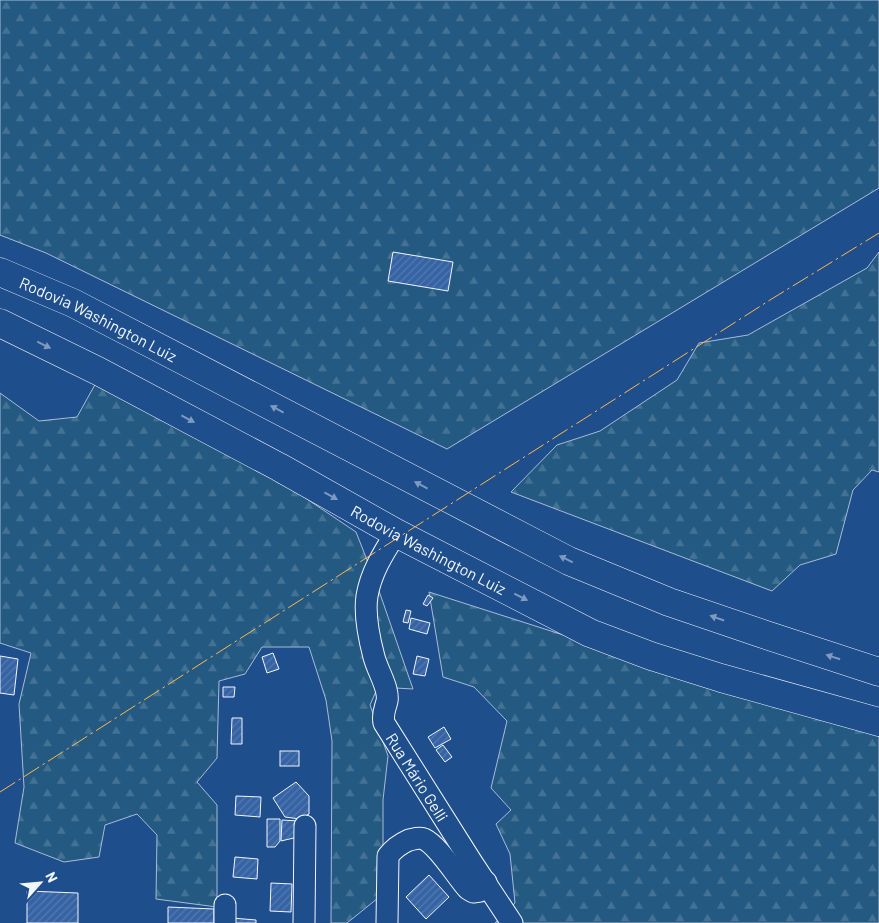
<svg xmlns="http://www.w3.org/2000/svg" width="879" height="923" font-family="Barlow,sans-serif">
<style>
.forest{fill:url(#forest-firs);stroke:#a8bbd7}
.building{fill:url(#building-hatch);stroke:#f2f6ff}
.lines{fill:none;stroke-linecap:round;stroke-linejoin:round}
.minor-casing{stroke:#f2f6ff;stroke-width:23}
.highway-casing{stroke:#f2f6ff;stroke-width:29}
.minor{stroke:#1f4e8c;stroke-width:21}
.highway{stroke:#1f4e8c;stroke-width:28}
.power{stroke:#ffb74d;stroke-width:1;stroke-dasharray:18 4 2.5 4;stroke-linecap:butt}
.oneway{fill:#7e9ac0}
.labels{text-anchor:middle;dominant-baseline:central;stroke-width:4;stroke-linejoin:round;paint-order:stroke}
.street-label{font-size:16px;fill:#f2f6ff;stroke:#1f4e8c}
</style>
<defs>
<pattern id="forest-firs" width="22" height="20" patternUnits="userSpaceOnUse" patternTransform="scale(1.25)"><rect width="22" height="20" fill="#245a82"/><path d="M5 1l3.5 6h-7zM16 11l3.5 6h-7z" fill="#447295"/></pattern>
<pattern id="building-hatch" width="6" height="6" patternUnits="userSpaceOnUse" patternTransform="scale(1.25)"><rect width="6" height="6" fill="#3563a3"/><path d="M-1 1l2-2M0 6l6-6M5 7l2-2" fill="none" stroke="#537ab1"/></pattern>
</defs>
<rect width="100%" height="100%" fill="#1f4e8c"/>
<g class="forest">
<polygon points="0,0 879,0 879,188 447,449 46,253 0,235"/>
<polygon points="879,252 879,472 872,470 853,490 836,554 800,565 772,591 511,492 557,445 600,431 677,380 699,343 748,335 867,268"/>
<polygon points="97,381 286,485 356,532 378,588 413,689 378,687 370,705 388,756 383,800 383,894 347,923 331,923 332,741 326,700 309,647 262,647 245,674 219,681 217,758 197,782 217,805 217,907 156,899 157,835 137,814 105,825 99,857 64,862 15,843 24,787 19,704 31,653 0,643 0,393 39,421 77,417"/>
<polygon points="429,592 879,736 879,923 495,923 515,903 510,854 496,824 511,810 491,788 507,721 474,687 443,677"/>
</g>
<g class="building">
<polygon points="393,252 453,262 448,291 388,281"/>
<polygon points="428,595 433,598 427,606 423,604"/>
<polygon points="406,610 411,611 408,623 403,622"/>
<polygon points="411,618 430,623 427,634 409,629"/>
<polygon points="273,653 279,669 267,673 262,657"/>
<polygon points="0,656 18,659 14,695 0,693"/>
<polygon points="417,656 429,659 425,676 413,674"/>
<polygon points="223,687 235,687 234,697 223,697"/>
<polygon points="232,718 242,718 242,744 231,744"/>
<polygon points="444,727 451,739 435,748 428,737"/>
<polygon points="443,745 452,757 445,762 436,750"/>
<rect x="280" y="751" width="19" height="15"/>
<polygon points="296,782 309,796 309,814 300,819 285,817 273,798"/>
<polygon points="236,796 261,797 260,817 235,815"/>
<polygon points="267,819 280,819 280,841 275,847 267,847"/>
<polygon points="282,820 298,821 298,837 281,841"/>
<polygon points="235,857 258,859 257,879 233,877"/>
<polygon points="429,875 449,897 426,919 406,897"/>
<polygon points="271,883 292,884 291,912 270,911"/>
<polygon points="27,891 78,893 78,923 27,923"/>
<polygon points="168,907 214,909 214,923 168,923"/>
<polygon points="232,918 256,920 256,923 231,923"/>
</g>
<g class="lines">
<g class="minor-casing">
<g id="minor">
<path id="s1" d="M396,533c-12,19 -25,39 -29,63 -3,19 2,42 7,61 3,11 9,21 12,32 1,4 2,8 1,12 -2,9 -5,12 -3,22l87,138 41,62"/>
<polyline points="225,923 225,905"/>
<polyline points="304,923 305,826"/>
<path d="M387,923l1,-67c6,-8 12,-12 21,-16 5,-1 11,-3 15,-1 15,7 32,37 44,50l5,3 7,-1 6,-9"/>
</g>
</g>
<g class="highway-casing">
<g id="highway">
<path id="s2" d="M0,272l73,31 496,258 100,41 94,32 116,38"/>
<path id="s3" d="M0,323l98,48 181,96 117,66 194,100 61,23 70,22 158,44"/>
</g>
</g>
<use href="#minor" class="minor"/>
<use href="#highway" class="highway"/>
<polyline class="power" points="0,792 770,300 879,233"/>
</g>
<defs><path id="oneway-solid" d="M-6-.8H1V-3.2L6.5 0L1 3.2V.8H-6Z" transform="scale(1.25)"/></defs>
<g class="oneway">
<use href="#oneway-solid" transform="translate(44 345) rotate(26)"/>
<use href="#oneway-solid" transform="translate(277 409) rotate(-152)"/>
<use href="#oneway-solid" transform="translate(188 419) rotate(28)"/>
<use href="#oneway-solid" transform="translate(421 485) rotate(-152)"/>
<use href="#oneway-solid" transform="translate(331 496) rotate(29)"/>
<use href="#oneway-solid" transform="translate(566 559) rotate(-154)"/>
<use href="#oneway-solid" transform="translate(521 597) rotate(27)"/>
<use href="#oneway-solid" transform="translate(717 618) rotate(-161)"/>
<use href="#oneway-solid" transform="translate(833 657) rotate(-162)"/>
</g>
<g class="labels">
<g class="street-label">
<text stroke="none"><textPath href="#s2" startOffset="109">Rodovia Washington Luiz</textPath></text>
<text stroke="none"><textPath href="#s3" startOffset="485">Rodovia Washington Luiz</textPath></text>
<text stroke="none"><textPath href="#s1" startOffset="264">Rua Mário Gelli</textPath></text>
</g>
</g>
<g transform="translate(40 883) rotate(63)" stroke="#1f4e8c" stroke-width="4" paint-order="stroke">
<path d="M0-4L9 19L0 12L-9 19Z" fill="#f2f6ff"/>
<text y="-8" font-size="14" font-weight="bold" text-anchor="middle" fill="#f2f6ff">N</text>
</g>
</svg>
